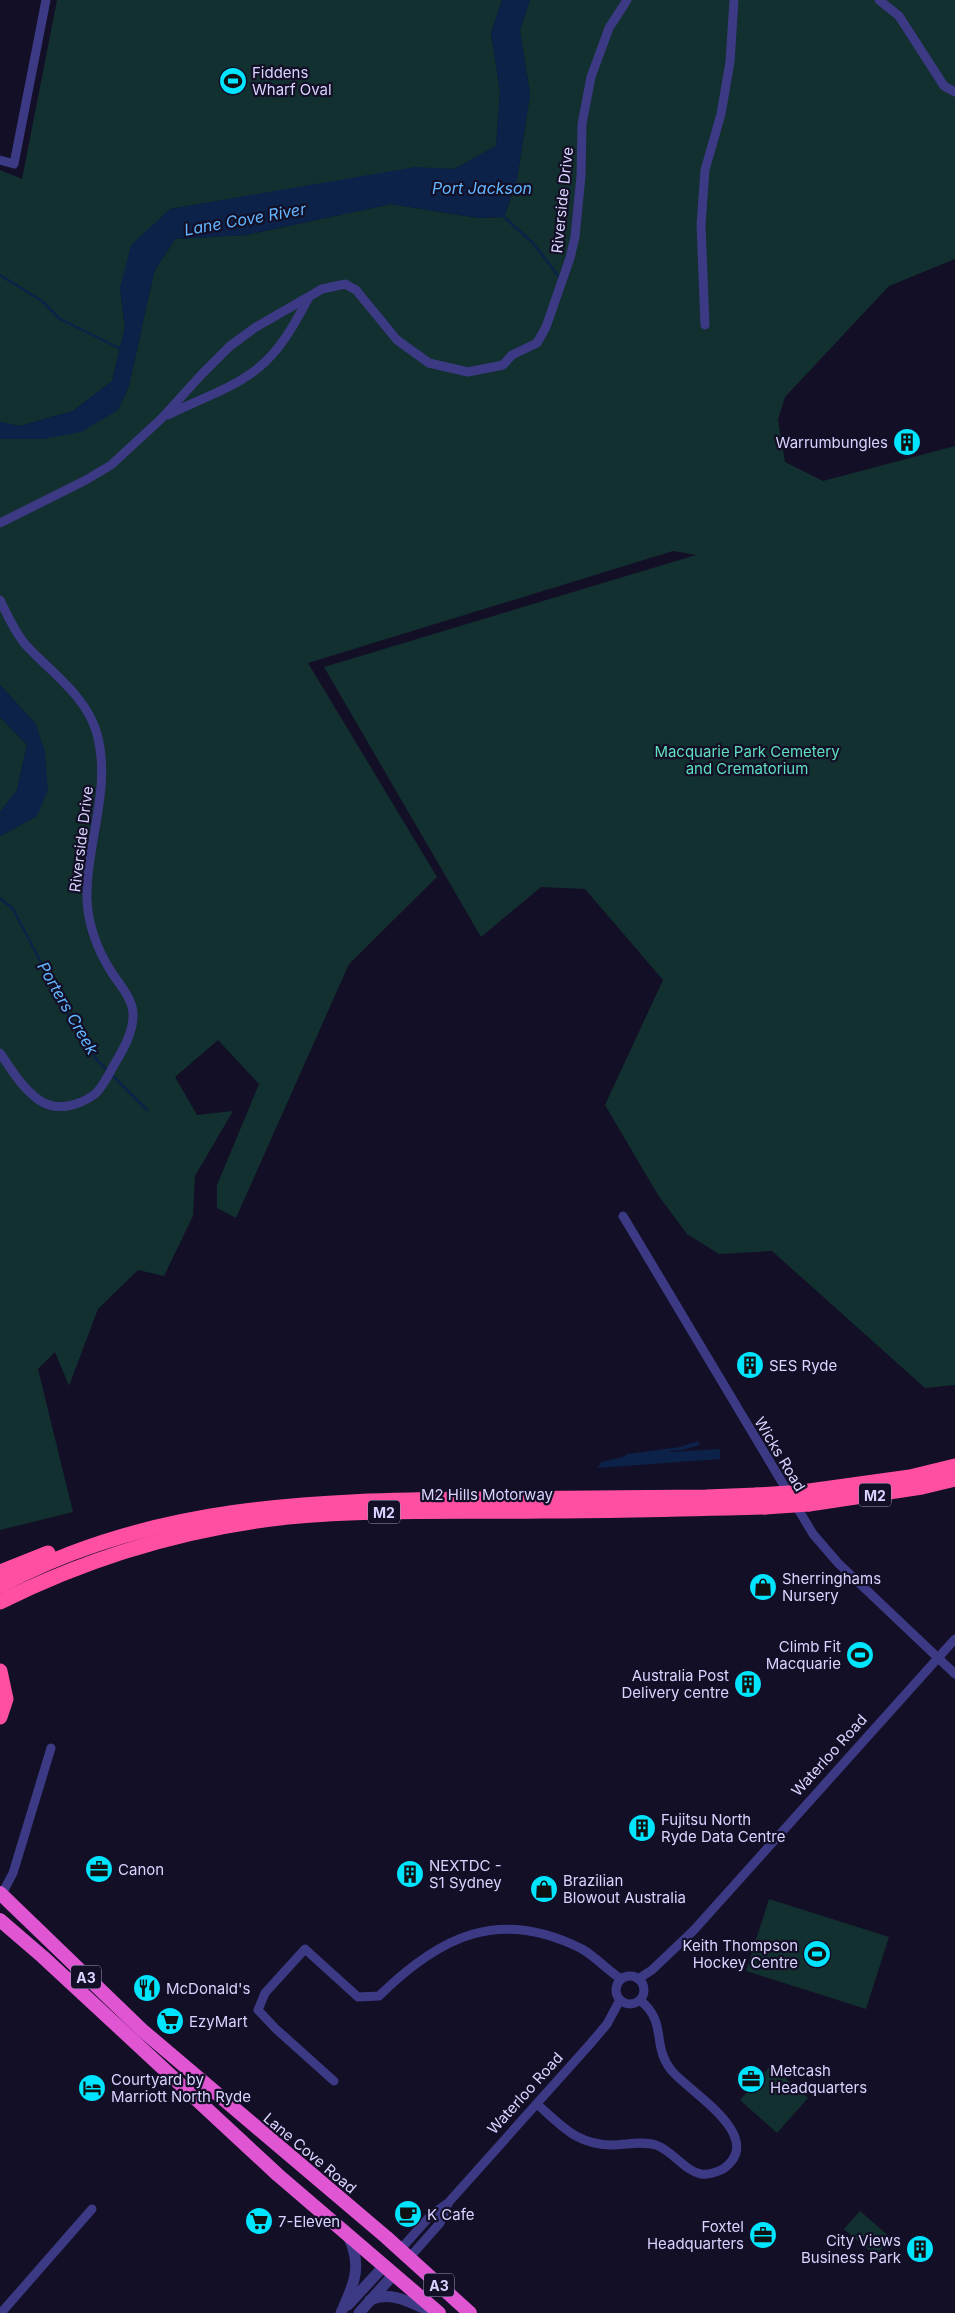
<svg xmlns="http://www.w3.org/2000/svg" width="955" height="2313" font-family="Inter,sans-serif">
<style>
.green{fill:#12302f}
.water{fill:#0c2248}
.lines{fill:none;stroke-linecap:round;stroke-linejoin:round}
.stream{stroke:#0c2248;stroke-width:2.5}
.minor{stroke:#3d3a85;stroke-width:9}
.tertiary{stroke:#3d3a85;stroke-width:11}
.trunk{stroke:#e055d1;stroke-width:14}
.motorway{stroke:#ff4fa3;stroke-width:15}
.motorway-bridge{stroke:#ff4fa3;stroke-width:15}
.labels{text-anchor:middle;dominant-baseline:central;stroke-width:4.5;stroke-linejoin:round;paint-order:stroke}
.shield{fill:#130f26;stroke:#9e99be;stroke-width:1}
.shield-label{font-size:14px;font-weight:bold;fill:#d9d4ff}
.poi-label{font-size:15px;fill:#d9d4ff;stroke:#130f26;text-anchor:start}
.street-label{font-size:15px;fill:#d9d4ff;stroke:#130f26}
.park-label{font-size:15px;fill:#5fe0c0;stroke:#130f26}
.water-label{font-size:16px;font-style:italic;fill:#62b6ff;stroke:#130f26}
</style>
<rect width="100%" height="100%" fill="#130f26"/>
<g class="green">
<polygon points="57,0 502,0 491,33 500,92 496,146 454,169 415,168 170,209 120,288 125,327 112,381 73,411 20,426 0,422 0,170 22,179"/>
<polygon points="530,0 955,0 955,259 889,286 785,397 778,420 785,462 823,481 955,446 955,1385 925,1388 772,1251 719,1254 687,1234 658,1195 605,1105 663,980 585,889 541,887 481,937 324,667 696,555 673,551 308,663 437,877 349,964 236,1218 217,1208 217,1185 259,1084 218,1040 175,1077 197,1115 233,1111 195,1176 193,1216 164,1276 138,1270 98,1309 69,1386 55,1352 38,1369 73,1512 0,1530 0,836 37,816 36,724 0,685 0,439 43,439 118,410 129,386 154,272 175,239 246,235 391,204 479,218 504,217 517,180 530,94 520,30"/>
<polygon points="0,717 27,745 17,790 0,812"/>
<polygon points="769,1899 889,1937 866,2009 746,1971"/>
<polygon points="771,2065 808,2098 777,2133 740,2100"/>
<polygon points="860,2211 891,2238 876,2256 844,2229"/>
</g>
<g class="water">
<polygon points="502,0 530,0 520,30 530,94 517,180 504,217 479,218 391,204 246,235 175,239 154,272 129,386 118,410 81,432 43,439 0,439 0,422 20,426 73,411 112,381 125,327 120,288 131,245 170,209 415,167 454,169 496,146 500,92 491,33"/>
<polygon points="0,685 36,724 45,752 48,790 37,816 0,836 0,812 17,790 27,745 0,717"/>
<polygon points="698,1441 700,1445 682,1450 670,1451 670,1452 720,1449 720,1459 598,1468 601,1462 623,1457 627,1454 680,1447"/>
</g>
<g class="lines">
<g class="stream">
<polyline points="503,216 532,242 560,278"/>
<polyline points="0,275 42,301 60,319 123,350"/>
<polyline points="0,898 13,909 73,1023 96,1059 147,1110"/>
</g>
<g class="minor">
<polyline points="879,0 899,16 944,86 955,92"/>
<polyline points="0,160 14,164 46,0"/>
<polyline points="705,325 701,225 705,170 721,114 730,62 734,0"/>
<path d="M168,415c29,-15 64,-26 89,-46 24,-19 38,-46 52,-72"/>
<polyline points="0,523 86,480 111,465 161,419 202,374 230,346 256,327 322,289 345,284 356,290 397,340 429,363 468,372 503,365 512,355 537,343 546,327 570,258 575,237 581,176 582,124 591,77 609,28 627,0"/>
<path d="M0,600c7,15 14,30 24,43 25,28 63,53 73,91 15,55 -11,109 -10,165 1,26 11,52 25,74 8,12 20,25 21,40 1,18 -10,37 -19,52 -5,9 -12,23 -19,29 -16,12 -39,18 -56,6 -17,-12 -28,-31 -39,-47"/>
<polyline points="623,1216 813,1534 838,1563 955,1674"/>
<polyline points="2,1894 13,1873 51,1748"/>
<circle cx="630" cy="1990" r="14"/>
<polyline points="638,1979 652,1970 694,1930 955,1639"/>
<path d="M334,2081l-58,-52 -18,-19 7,-17 40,-44 53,48 21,-1c61,-60 120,-89 203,-47 14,8 25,21 39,30"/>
<path d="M537,2104c26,23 41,42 78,41 13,-1 29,-4 41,0 17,6 27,25 45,29 7,1 16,-2 22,-5 45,-32 -34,-77 -52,-99 -20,-26 -3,-47 -31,-70"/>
<polyline points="400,2250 431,2215 448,2203 591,2043 607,2024 620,2000"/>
<polyline points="409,2258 440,2223 448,2204"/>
<polyline points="1,2313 92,2209"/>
</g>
<g class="tertiary">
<path d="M370,2300c22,-10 43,4 64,13"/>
<polyline points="348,2305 384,2266"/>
<path d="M341,2313c13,-29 22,-47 7,-77"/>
<polyline points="359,2313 394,2274"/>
</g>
<g class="trunk">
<polyline points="0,1893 142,2030 386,2237 470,2313"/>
<polyline points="0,1920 43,1957 278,2175 439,2313"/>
</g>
<g class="motorway">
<polyline points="802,1492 910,1477 955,1466"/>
<polyline points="809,1504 922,1487 955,1479"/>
<polyline points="0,1572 48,1553"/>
<path d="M0,1586c149,-81 314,-86 479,-87 76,0 152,-1 227,-2l51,-2"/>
<path d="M0,1602c90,-45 188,-74 288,-85 84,-8 169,-5 254,-6 74,0 149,-2 223,-4"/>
<polyline points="0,1671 6,1699 0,1717"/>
</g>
<g class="motorway-bridge">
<polyline points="757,1495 802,1492"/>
<polyline points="765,1507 809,1504"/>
</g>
</g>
<defs>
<g id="stadium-disc" transform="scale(1.4375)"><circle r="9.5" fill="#00e5ff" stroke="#130f26"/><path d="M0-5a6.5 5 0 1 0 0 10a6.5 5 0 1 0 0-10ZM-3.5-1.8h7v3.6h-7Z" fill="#111"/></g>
<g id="building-disc" transform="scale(1.4375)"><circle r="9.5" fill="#00e5ff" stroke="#130f26"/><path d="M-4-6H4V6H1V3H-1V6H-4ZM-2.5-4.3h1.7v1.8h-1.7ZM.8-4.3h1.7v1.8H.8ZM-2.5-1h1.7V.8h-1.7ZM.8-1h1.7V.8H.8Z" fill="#111"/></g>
<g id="shop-disc" transform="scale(1.4375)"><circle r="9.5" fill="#00e5ff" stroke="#130f26"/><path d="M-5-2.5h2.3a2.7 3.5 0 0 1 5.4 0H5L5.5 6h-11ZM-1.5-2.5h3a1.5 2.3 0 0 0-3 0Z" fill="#111"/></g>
<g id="office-disc" transform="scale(1.4375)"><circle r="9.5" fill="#00e5ff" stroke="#130f26"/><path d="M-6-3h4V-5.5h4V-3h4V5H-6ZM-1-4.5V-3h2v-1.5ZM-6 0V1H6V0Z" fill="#111"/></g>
<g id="restaurant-disc" transform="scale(1.4375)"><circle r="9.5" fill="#00e5ff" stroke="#130f26"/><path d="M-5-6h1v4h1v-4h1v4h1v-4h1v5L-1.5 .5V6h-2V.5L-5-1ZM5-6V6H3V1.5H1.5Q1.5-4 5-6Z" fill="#111"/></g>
<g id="supermarket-disc" transform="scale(1.4375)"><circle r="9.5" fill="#00e5ff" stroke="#130f26"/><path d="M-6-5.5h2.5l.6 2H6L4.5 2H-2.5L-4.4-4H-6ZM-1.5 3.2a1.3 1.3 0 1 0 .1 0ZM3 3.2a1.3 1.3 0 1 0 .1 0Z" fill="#111"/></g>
<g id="hotel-disc" transform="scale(1.4375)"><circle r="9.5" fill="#00e5ff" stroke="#130f26"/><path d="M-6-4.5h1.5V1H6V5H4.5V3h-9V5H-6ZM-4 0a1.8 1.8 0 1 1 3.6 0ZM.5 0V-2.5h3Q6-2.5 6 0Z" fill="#111"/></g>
<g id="cafe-disc" transform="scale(1.4375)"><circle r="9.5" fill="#00e5ff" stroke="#130f26"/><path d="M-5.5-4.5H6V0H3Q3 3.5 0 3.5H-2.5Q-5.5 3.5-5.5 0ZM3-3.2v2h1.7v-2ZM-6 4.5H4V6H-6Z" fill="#111"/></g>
</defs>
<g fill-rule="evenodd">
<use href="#stadium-disc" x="233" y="81"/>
<use href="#building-disc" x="907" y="442"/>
<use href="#building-disc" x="750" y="1365"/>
<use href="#shop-disc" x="763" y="1587"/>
<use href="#stadium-disc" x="860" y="1655"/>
<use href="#building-disc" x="748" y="1684"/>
<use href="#building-disc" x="642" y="1828"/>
<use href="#office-disc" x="99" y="1869"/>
<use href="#building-disc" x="410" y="1874"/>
<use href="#shop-disc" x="544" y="1889"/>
<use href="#stadium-disc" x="817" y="1954"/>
<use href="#restaurant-disc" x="147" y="1988"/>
<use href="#supermarket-disc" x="170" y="2021"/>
<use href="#office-disc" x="751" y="2079"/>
<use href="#hotel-disc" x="92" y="2088"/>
<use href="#cafe-disc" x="408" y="2214"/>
<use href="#supermarket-disc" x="259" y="2221"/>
<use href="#office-disc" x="763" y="2235"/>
<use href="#building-disc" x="920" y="2249"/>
</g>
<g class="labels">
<g class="shield">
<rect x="859" y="1483.5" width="32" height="23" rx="4"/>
<rect x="368" y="1500.5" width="32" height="23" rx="4"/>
<rect x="71" y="1965.5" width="30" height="23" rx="4"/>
<rect x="424" y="2273.5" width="30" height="23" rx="4"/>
</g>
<g class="shield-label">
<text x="875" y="1495">M2</text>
<text x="384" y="1512">M2</text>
<text x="86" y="1977">A3</text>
<text x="439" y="2285">A3</text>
</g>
<g class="poi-label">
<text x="252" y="72">Fiddens<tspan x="252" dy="17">Wharf Oval</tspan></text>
<text x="888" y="442" text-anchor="end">Warrumbungles</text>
<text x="769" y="1365">SES Ryde</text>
<text x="782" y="1578">Sherringhams<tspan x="782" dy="17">Nursery</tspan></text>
<text x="841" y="1646" text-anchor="end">Climb Fit<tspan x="841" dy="17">Macquarie</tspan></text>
<text x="729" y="1675" text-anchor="end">Australia Post<tspan x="729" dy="17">Delivery centre</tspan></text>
<text x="661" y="1819">Fujitsu North<tspan x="661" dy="17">Ryde Data Centre</tspan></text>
<text x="429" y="1865">NEXTDC -<tspan x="429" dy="17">S1 Sydney</tspan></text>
<text x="118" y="1869">Canon</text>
<text x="563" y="1880">Brazilian<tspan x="563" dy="17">Blowout Australia</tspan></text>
<text x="798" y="1945" text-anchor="end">Keith Thompson<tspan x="798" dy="17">Hockey Centre</tspan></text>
<text x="166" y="1988">McDonald's</text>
<text x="189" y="2021">EzyMart</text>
<text x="770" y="2070">Metcash<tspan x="770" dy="17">Headquarters</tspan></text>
<text x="111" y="2079">Courtyard by<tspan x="111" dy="17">Marriott North Ryde</tspan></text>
<text x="427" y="2214">K Cafe</text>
<text x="278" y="2221">7-Eleven</text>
<text x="744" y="2226" text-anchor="end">Foxtel<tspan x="744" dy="17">Headquarters</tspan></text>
<text x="901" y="2240" text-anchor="end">City Views<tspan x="901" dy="17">Business Park</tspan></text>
</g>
<g class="street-label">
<text transform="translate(562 200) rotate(-84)">Riverside Drive</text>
<text transform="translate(81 839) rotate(-83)">Riverside Drive</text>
<text transform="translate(780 1454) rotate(59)">Wicks Road</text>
<text x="487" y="1494">M2 Hills Motorway</text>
<text transform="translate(829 1755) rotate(-48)">Waterloo Road</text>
<text transform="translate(525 2093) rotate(-48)">Waterloo Road</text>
<text transform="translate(310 2153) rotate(40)">Lane Cove Road</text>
</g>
<g class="park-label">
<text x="747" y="751">Macquarie Park Cemetery<tspan x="747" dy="17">and Crematorium</tspan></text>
</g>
<g class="water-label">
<text x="482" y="188">Port Jackson</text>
<text transform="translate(245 219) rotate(-10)">Lane Cove River</text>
<text transform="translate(68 1008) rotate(60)">Porters Creek</text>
</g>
</g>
</svg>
